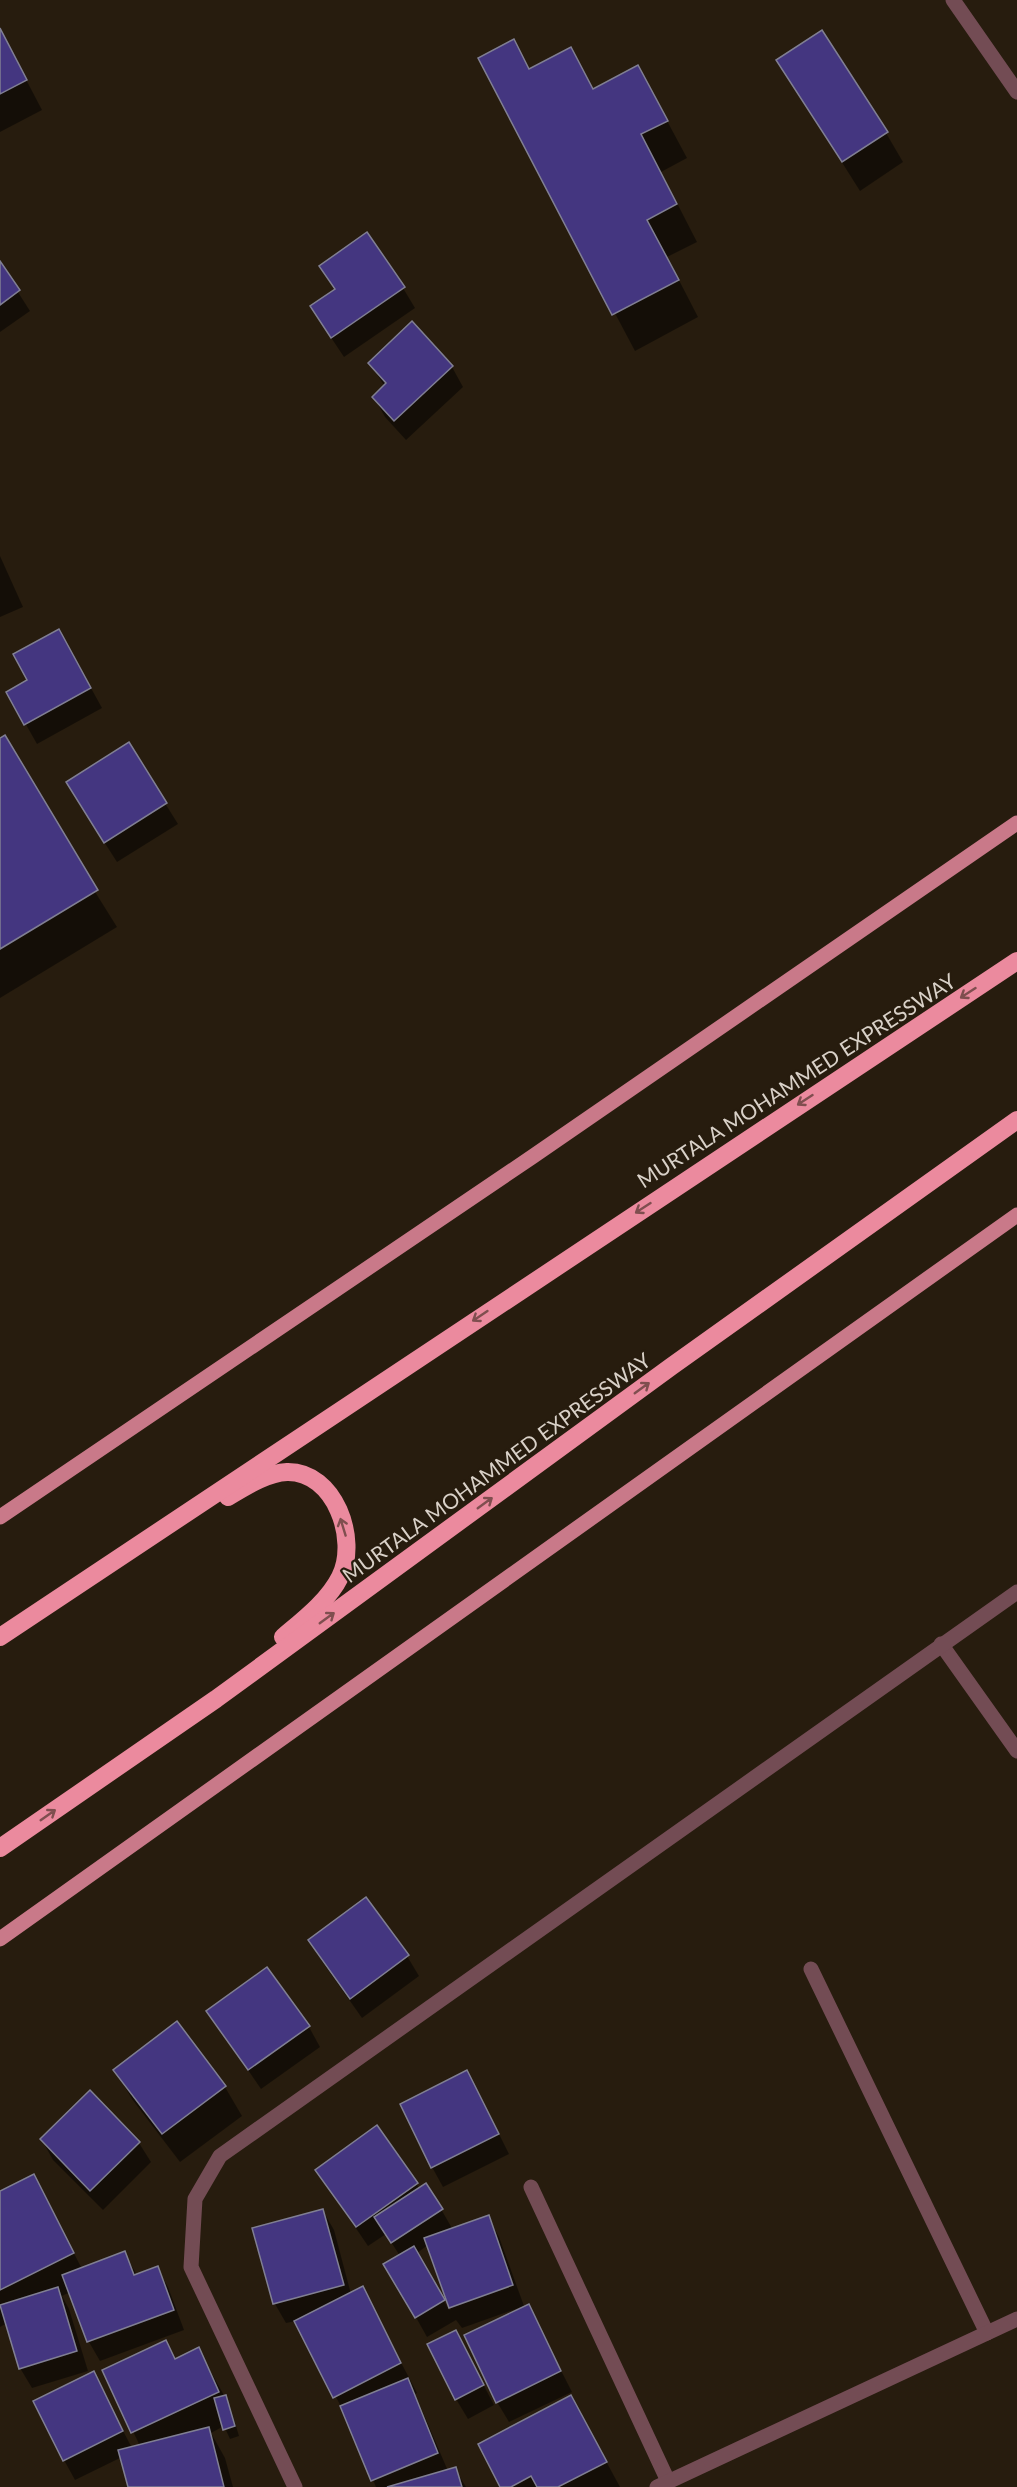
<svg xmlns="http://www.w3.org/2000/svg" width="1017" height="2487" font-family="Lato,sans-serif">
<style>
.shadow{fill:#0007;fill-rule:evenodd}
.building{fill:#443680;stroke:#807f93;stroke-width:1.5}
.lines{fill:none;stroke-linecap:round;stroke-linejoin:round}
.minor{stroke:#734c54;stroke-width:15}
.major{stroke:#c97989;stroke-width:15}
.highway{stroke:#eb8a9e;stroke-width:18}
.oneway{stroke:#7f4e4f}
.labels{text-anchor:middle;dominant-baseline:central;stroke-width:4.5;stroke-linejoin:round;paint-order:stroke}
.street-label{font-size:21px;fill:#d9d1c8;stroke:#271c0e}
</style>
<rect width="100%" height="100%" fill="#271c0e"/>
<g class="shadow">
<polygon points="0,30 42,110 0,132"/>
<polygon points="513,41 530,71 593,90 658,104 687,158 661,172 697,242 667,257 698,317 635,351 480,59"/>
<polygon points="778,61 886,133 903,162 860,191"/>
<polygon points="0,264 30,311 0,332"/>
<polygon points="321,266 403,288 415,308 344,357 324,327 335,291"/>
<polygon points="370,363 452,367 463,387 406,440 385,417 374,397 385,387"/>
<polygon points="0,556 23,607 0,617"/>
<polygon points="70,650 102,708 37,744 8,693 29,681"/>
<polygon points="0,740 117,927 0,998"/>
<polygon points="128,744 178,824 117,862 79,803"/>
<polygon points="310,1941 407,1956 419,1976 362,2018 321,1960"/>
<polygon points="208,2011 309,2027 320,2047 261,2089"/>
<polygon points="115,2070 225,2087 242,2116 180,2162 132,2099"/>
<polygon points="478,2092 509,2154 443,2187 432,2167"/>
<path d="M377,2128l43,61 21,20 12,21 35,-13 11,20 25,69 -62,22 -6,-8 -29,17 -41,-73 14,-8 -14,-22 -18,12 -51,-75zM428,2245l23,64 -2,1 -32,-57z"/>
<polygon points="42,2140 139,2143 151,2162 103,2210 53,2160"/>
<polygon points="34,2175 82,2269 124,2253 137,2275 157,2268 168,2287 184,2330 100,2361 89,2342 70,2292 62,2296 69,2309 88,2371 32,2388 20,2368 7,2323 0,2327 0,2192"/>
<polygon points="323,2211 334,2230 351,2294 362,2288 417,2393 415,2394 448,2471 455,2469 466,2487 376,2487 347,2418 296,2321 286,2323 275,2304 254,2229"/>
<polygon points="528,2306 572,2392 509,2422 497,2402"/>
<polygon points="456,2332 494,2405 468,2419 456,2399"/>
<polygon points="165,2341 176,2360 198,2349 230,2406 239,2436 230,2439 224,2426 211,2433 225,2458 233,2487 129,2487 122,2457 75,2480 64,2460 93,2373 132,2448 140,2446 104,2371"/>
<polygon points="587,2426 620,2487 502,2487"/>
</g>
<g class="building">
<polygon points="0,28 27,80 0,94"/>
<polygon points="822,30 888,132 842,162 776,60"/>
<polygon points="514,39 529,69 571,47 593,89 638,65 668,121 641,134 677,204 647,220 679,280 612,315 478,58"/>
<polygon points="367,232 405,287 331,338 310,306 335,289 319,266"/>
<polygon points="0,261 20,290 0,305"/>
<polygon points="412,321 453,366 394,421 372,397 386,383 368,363"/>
<polygon points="59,629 91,688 24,725 6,692 27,680 13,654"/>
<polygon points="5,735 98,890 0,949 0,738"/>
<polygon points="129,742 167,803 104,843 66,782"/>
<polygon points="366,1897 409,1955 350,1999 308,1940"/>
<polygon points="267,1967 310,2026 248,2070 206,2011"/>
<polygon points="177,2021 226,2086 162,2134 113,2070"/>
<polygon points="467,2070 499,2134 431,2168 400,2104"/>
<polygon points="90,2090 140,2142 90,2191 40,2139"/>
<polygon points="377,2125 418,2183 356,2227 315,2170"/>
<polygon points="34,2174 74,2253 0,2290 0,2191"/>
<polygon points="426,2183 443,2209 391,2243 374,2217"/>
<polygon points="323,2209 344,2285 273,2304 252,2228"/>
<polygon points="489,2215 513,2285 449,2308 424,2238"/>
<polygon points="414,2246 445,2300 415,2318 383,2264"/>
<polygon points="125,2251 134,2275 158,2266 174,2310 87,2342 62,2275"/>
<polygon points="363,2286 401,2363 333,2398 294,2321"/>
<polygon points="58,2287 77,2351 19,2369 0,2305"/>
<polygon points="529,2304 561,2371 496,2403 464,2335"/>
<polygon points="456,2330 484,2385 455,2400 427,2344"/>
<polygon points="166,2340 175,2359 199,2347 219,2392 131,2433 102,2370"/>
<polygon points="94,2371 123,2431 63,2461 33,2401"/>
<polygon points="408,2378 438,2453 371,2481 340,2406"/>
<polygon points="226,2395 235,2426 223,2430 214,2398"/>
<polygon points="571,2395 607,2462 558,2487 537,2487 531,2476 511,2487 500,2487 478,2444"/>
<polygon points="209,2427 224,2487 128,2487 118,2450"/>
<polygon points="456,2467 462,2487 387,2487"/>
</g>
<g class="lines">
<g class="minor">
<polyline points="953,0 1017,92"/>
<polyline points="941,1644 1017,1751"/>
<polyline points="811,1969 987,2333"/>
<polyline points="531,2187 668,2481"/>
<polyline points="295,2487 191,2267 195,2199 220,2156 1017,1592"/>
<polyline points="657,2487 1017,2319"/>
</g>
<g class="major">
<polyline points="0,1517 532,1157 1017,823"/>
<polyline points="0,1939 1017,1215"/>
</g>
<g class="highway">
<path d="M228,1497c17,-10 38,-24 59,-25 48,-1 72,68 53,105 -12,24 -37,43 -57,60"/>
<polyline points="0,1637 1017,961"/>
<polyline points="0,1848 216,1699 672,1366 1017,1120"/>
</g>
</g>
<defs><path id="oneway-shaft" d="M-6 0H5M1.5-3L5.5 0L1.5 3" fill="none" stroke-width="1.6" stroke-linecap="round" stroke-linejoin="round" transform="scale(1.5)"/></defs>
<g class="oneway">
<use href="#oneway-shaft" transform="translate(968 993) rotate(147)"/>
<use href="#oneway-shaft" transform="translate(805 1100) rotate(147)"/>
<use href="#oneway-shaft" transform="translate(643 1208) rotate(147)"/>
<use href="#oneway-shaft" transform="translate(480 1316) rotate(146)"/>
<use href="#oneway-shaft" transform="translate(642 1388) rotate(-36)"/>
<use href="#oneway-shaft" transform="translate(485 1503) rotate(-36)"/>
<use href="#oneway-shaft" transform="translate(343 1527) rotate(-107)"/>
<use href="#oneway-shaft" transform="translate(327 1618) rotate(-36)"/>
<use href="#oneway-shaft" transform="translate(48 1815) rotate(-35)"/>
</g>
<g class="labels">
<g class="street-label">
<text transform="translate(796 1080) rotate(-33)">MURTALA MOHAMMED EXPRESSWAY</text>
<text transform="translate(496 1467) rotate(-36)">MURTALA MOHAMMED EXPRESSWAY</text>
</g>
</g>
</svg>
